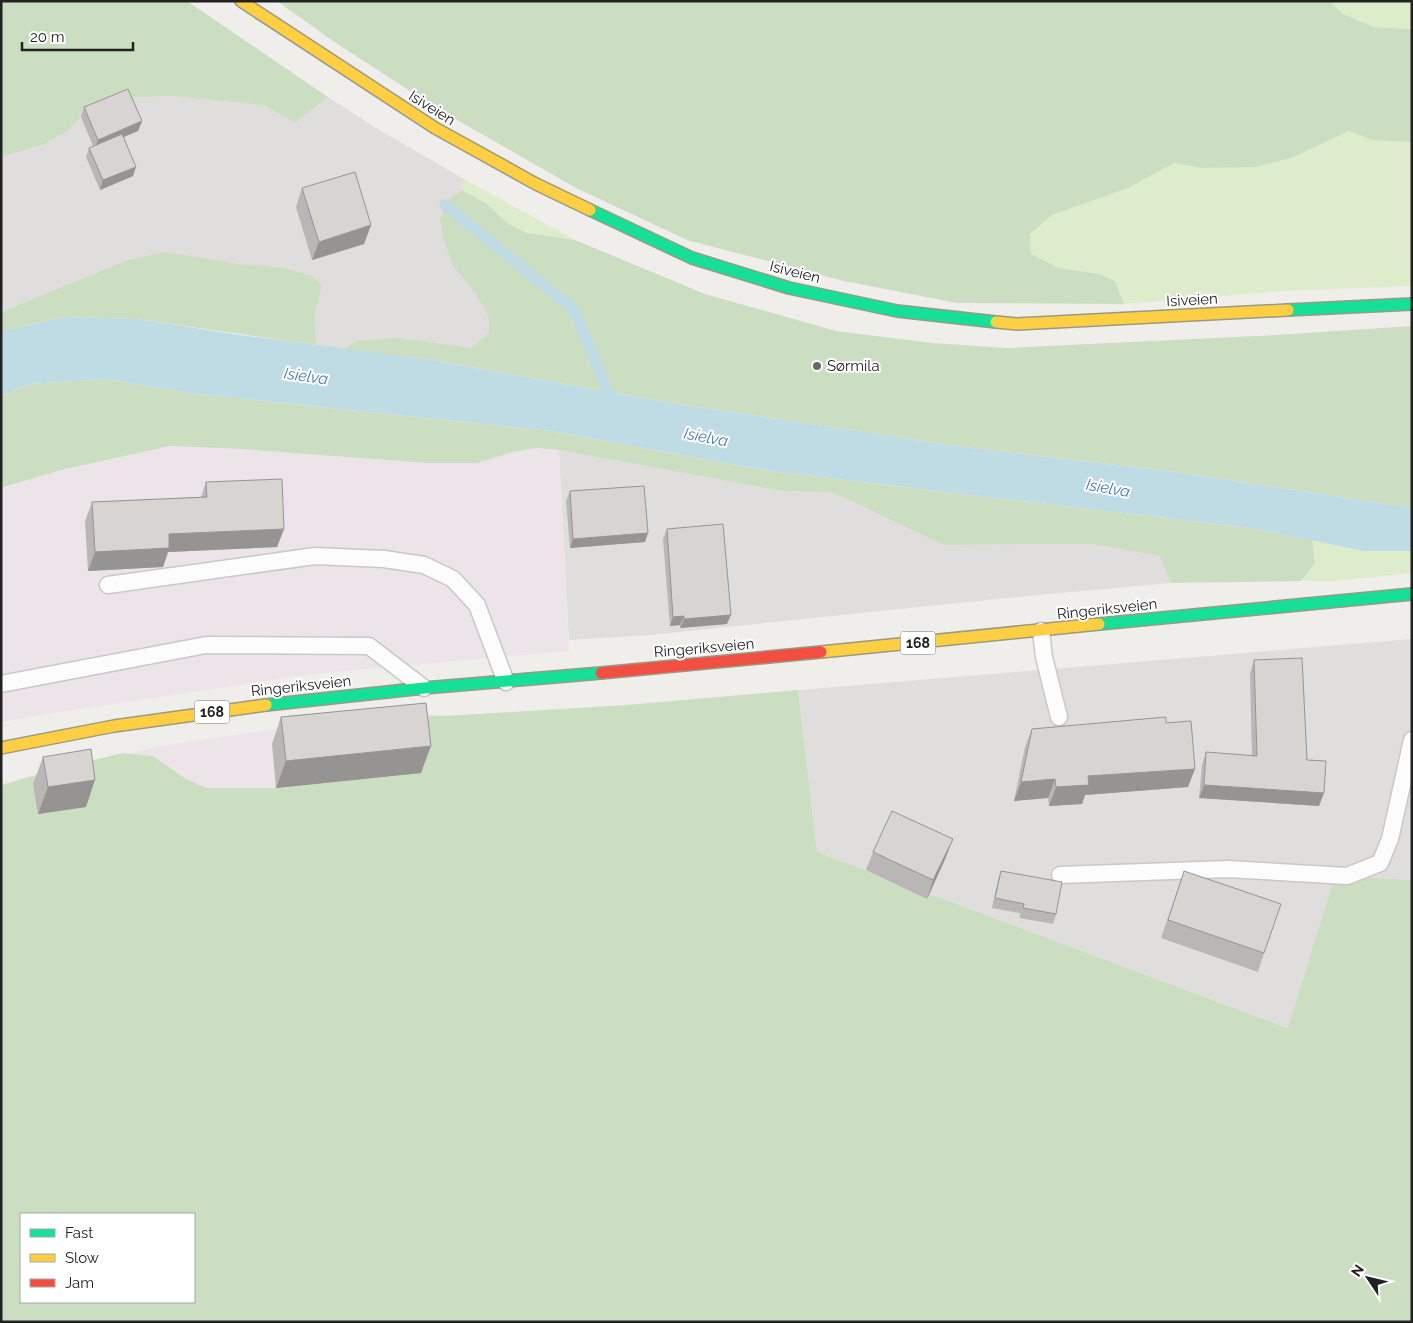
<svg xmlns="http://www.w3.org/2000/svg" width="1413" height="1323" font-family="Raleway,sans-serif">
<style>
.residential{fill:#dfdedc}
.industrial{fill:#ede4e9}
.grass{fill:#ddeccb}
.forest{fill:#cbdec1;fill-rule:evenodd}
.water{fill:#bfdbe3}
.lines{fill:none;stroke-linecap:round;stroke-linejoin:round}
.stream{stroke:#bfdbe3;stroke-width:11}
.lane-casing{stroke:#c9c8c7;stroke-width:19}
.fast-casing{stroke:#999a82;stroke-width:14}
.slow-casing{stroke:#999a82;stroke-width:14}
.jam-casing{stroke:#999a82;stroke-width:14}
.lane{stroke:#fdfcfc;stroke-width:16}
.fast{stroke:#16e098;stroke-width:11}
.slow{stroke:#ffcf43;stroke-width:11}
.jam{stroke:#f24e42;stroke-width:11}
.wall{fill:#b9b6b5}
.shaded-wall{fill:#969493}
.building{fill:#d7d4d2;stroke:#969493}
.poi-dot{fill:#6a6968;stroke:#fff;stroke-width:2}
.labels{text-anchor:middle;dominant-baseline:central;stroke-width:4;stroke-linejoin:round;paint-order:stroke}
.shield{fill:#fff;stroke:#646464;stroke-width:1}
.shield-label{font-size:14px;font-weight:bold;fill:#222}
.street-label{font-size:15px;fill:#222;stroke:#fff}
.poi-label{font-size:15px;fill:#222;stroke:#fff;text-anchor:start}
.water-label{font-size:16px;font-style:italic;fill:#4a7aab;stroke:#fff}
</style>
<rect width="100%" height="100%" fill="#f0eeeb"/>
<g class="residential">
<polygon points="170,96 263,105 295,123 328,97 376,128 464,179 462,190 449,199 475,293 488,315 489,333 471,348 357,341 343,349 316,345 315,314 322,287 280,267 239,264 125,261 1,312 1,157 45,144 67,131 81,117 125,98"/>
<polygon points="559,450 782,491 832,492 944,545 1091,544 1161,556 1171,583 1006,598 650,635 569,640"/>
<polygon points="1412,639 1412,880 1335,876 1289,1028 817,852 798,690"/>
</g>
<g class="industrial">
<polygon points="170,446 242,449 426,463 512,452 536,448 559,450 569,651 313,674 27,717 1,723 1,489 61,470"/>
<polygon points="331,721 276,788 206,788 186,779 153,756 128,754 154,747"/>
</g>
<g class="grass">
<polygon points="1330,1 1412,1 1412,29 1374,27 1343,14"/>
<polygon points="1349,131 1373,140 1412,142 1412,286 1283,291 1124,304 1115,281 1099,274 1059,268 1031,254 1030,234 1051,215 1128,188 1174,163 1201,168 1294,157"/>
<polygon points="464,179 575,240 527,233 507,223 487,204 462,190"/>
<polygon points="1312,540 1364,551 1412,551 1412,573 1334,581 1301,581 1315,563"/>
</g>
<g class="forest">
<polygon points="1,1 187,1 328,97 295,123 263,105 170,96 125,98 81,117 67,131 45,144 1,157"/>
<polygon points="277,1 1330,1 1343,14 1374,27 1412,29 1412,142 1373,140 1349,131 1294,157 1255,167 1201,168 1174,163 1128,188 1052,215 1030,234 1031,254 1059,268 1099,274 1115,281 1124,304 957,303 844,281 687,240 576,188 433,106 330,39"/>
<polygon points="462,190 487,204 507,223 527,233 575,240 705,294 836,331 933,343 1007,348 1276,335 1412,326 1412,508 1177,472 963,447 665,402 427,359 343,349 357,341 398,338 471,348 489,333 488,315 475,293 454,267 445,243 440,220 449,199"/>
<polygon points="164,252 239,264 280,267 312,276 322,287 315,314 316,345 137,319 65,317 10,329 1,334 1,312 125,261"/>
<polygon points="106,379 188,393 551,431 770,471 1251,528 1312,540 1315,563 1301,581 1171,583 1160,556 1091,544 944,545 832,492 782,491 559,450 536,448 512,452 477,463 426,463 242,449 170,446 61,470 1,488 1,396 29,384"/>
<path d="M798,690l19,162 471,176 47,-152 77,4v442h-1411v-537l59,-17 63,-15 30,3 33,23 20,9h70l143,-73 26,1 181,-11zM21,1214h173v88h-173z"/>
</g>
<polygon class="water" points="65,317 137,319 240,335 427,359 665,402 963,447 1177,472 1412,508 1412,551 1364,551 1251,528 770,471 551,431 188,393 106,379 29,384 1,396 1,334 10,329"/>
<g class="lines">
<polyline class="stream" points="445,205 574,310 614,406"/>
<g class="lane-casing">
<g id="lane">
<polyline points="108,585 315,556 384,559 424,565 453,579 477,605 506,682"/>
<polyline points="1041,631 1044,657 1059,717"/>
<polyline points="1,684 206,645 369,646 424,688"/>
<polyline points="1060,875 1228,869 1347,876 1380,863 1390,839 1412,740"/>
</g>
</g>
<g class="fast-casing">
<g id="fast">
<polyline points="590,210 692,258 789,288 897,311 996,322"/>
<polyline points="1288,310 1412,304"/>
<polyline points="1099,624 1412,594"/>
<polyline points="266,705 424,688 601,673"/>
</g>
</g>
<g class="slow-casing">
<g id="slow">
<polyline points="241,1 435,128 536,184 590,210"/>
<polyline points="996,322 1017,324 1288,310"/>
<polyline points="821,652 1099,624"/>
<polyline points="1,748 114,726 266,705"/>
</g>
</g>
<g class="jam-casing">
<polyline id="jam" points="601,673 821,652"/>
</g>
<use href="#lane" class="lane"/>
<use href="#fast" class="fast"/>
<use href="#slow" class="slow"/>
<use href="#jam" class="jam"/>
</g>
<g class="wall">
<polygon points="84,107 142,121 138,131 124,137 133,176 100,190 86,157 89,148 93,146 81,117"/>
<polygon points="302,188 371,225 364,244 312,260 296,207"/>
<polygon points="206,482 284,529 277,547 168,552 163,567 88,571 85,521 92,502 201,497"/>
<polygon points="570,491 645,542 570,548 566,501"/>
<polygon points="667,529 727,624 680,628 680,625 670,626 663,539"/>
<polygon points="1254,660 1307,760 1319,806 1199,798 1202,765 1206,752 1252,756 1250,673"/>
<polygon points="281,717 421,773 276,788 272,744"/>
<polygon points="1166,723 1188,787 1085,795 1082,804 1049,806 1048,798 1014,801 1025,747 1032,729"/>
<polygon points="43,757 86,807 38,814 33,784"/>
<polygon points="873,852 946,857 927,899 866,870"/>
<polygon points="1001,871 1056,914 1053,924 1020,918 1020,913 992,908 998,880"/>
<polygon points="1184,871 1264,953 1258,972 1161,938"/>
</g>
<g class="shaded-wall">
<polygon points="142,121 138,131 94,149 98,140"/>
<polygon points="136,167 133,176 100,190 103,180"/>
<polygon points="371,225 364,244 312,260 319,242"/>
<polygon points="284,529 277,547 168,552 163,567 88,571 95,552 169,534"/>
<polygon points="648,533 645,542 570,548 573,539"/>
<polygon points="731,615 727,624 680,628 684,619"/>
<polygon points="684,616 680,625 670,626 673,617"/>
<polygon points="431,746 421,773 276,788 286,761"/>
<polygon points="1195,769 1188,787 1085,795 1082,804 1049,806 1056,787 1088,776"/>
<polygon points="1055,779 1048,798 1014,801 1021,782"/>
<polygon points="95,780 86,807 38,814 48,787"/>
<polygon points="1204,785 1324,793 1319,806 1199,798"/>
<polygon points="953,839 946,857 927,899 933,880"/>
</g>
<g class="building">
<polygon points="128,89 142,121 98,140 84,107"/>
<polygon points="122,134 136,167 103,180 89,148"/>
<polygon points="355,172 371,225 319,242 302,188"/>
<polygon points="282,479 284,529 169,534 169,548 95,552 92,502 207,497 206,482"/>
<polygon points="644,486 648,533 573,539 570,491"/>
<polygon points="723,524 731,615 684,619 684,616 673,617 667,529"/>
<polygon points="1302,658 1307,760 1326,761 1324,793 1204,785 1206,752 1257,756 1254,660"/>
<polygon points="426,703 431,746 286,761 281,717"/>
<polygon points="1166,717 1166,723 1191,721 1195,769 1088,776 1089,785 1056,787 1055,779 1021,782 1032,729"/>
<polygon points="91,749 95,780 48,787 43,757"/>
<polygon points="892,811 953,839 933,880 873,852"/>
<polygon points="1001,871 1062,882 1056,914 1023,908 1024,904 995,898"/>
<polygon points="1184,871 1281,904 1264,953 1168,920"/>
</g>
<circle class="poi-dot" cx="817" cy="366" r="5"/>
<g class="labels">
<g class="shield">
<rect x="900.5" y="631.5" width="35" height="23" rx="4"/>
<rect x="194.5" y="700.5" width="35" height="23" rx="4"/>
</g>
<g class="shield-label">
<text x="918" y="643">168</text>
<text x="212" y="712">168</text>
</g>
<g class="street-label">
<text transform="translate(432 108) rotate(32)">Isiveien</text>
<text transform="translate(795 272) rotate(14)">Isiveien</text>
<text transform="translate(1192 300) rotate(-3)">Isiveien</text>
<text transform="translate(1107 609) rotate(-6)">Ringeriksveien</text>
<text transform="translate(704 648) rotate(-5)">Ringeriksveien</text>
<text transform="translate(301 686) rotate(-6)">Ringeriksveien</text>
</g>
<g class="poi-label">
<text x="827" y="366">Sørmila</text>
</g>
<g class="water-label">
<text transform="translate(306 376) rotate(8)">Isielva</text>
<text transform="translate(706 437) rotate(11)">Isielva</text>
<text transform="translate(1108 488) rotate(10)">Isielva</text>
</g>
</g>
<rect width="1413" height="1323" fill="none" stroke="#222222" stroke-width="5"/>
<rect x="20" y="1213" width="175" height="90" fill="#ffffff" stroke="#a7a7a7"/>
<rect x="30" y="1229" width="25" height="8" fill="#16e098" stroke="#a7a7a7"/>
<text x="65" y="1238" font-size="15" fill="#222222">Fast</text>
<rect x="30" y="1254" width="25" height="8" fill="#ffcf43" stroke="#a7a7a7"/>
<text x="65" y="1263" font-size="15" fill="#222222">Slow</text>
<rect x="30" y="1279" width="25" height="8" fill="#f24e42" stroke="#a7a7a7"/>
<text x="65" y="1288" font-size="15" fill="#222222">Jam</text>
<g transform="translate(1368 1278) rotate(305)" stroke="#ffffff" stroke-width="4" paint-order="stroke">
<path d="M0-4L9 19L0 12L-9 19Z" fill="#222222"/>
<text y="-8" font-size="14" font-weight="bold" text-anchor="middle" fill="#222222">N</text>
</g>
<path d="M22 42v8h111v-8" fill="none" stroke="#222222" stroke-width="2.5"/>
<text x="30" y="42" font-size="15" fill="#222222" stroke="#ffffff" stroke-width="4" paint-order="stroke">20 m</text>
</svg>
